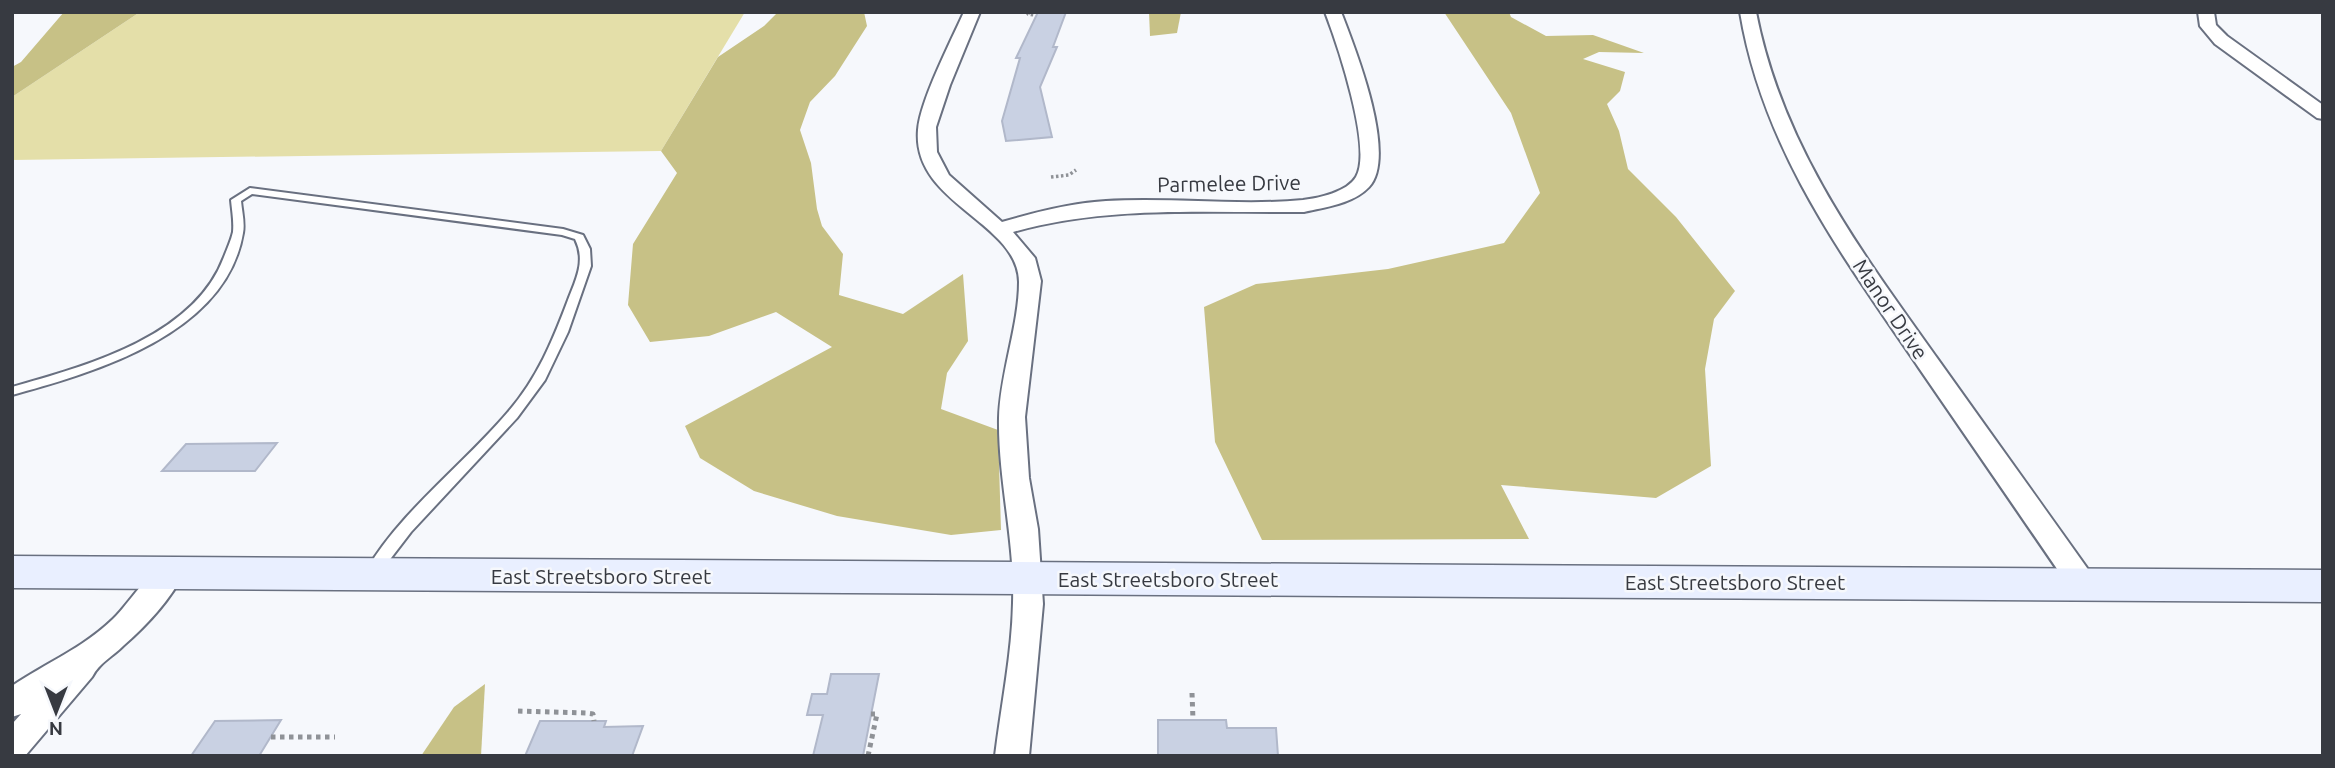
<svg xmlns="http://www.w3.org/2000/svg" width="2335" height="768" font-family="Ubuntu,sans-serif">
<style>
.green{fill:#e4dfa9}
.forest{fill:#c7c186}
.building{fill:#c9d1e3;stroke:#b1b8ca;stroke-width:2}
.lines{fill:none;stroke-linecap:round;stroke-linejoin:round}
.service-casing{stroke:#697080;stroke-width:4}
.minor-casing{stroke:#697080;stroke-width:4}
.secondary-casing{stroke:#697080;stroke-width:3}
.path-far1{stroke:#8f9297;stroke-width:3.5;stroke-dasharray:2.5 2.5;stroke-linecap:butt}
.path{stroke:#8f9297;stroke-width:5;stroke-dasharray:4.5 4.5;stroke-linecap:butt}
.service{fill:#fff;fill-rule:evenodd}
.minor{fill:#fff;fill-rule:evenodd}
.secondary{fill:#e9efff;fill-rule:evenodd}
.labels{text-anchor:middle;dominant-baseline:central;stroke-width:5;stroke-linejoin:round;paint-order:stroke}
.street-label{font-size:21px;fill:#373a41;stroke:#f6f8fc}
</style>
<rect width="100%" height="100%" fill="#f6f8fc"/>
<polygon class="green" points="140,12 745,12 661,151 12,160 12,97"/>
<g class="forest">
<polygon points="64,12 140,12 12,97 12,67 21,62"/>
<polygon points="778,12 864,12 867,26 835,76 810,102 800,130 811,163 817,209 822,226 843,254 839,295 903,314 963,274 968,341 947,373 941,409 998,430 1001,530 951,535 837,516 754,491 700,458 685,426 832,347 776,312 709,336 650,342 628,305 633,244 677,173 661,151 718,57 764,26"/>
<polygon points="1149,12 1181,12 1177,33 1150,36"/>
<polygon points="1444,12 1509,12 1511,17 1546,36 1593,35 1644,53 1599,52 1583,59 1625,72 1620,91 1607,104 1619,131 1628,169 1676,217 1735,291 1714,319 1705,369 1711,466 1656,498 1501,485 1529,539 1262,540 1215,442 1204,307 1256,284 1388,269 1504,243 1540,193 1511,113"/>
<polygon points="485,684 481,756 421,756 454,707"/>
</g>
<g class="building">
<polygon points="1038,12 1066,12 1053,47 1057,47 1040,87 1052,137 1006,141 1002,121 1020,58 1016,58"/>
<polygon points="277,443 255,471 162,471 186,444"/>
<polygon points="831,674 879,674 863,756 813,756 823,715 807,715 812,694 827,694"/>
<polygon points="281,720 259,756 191,756 215,721"/>
<polygon points="1158,720 1226,720 1227,728 1276,728 1278,756 1158,756"/>
<polygon points="540,721 606,721 604,727 643,726 632,756 525,756"/>
</g>
<g class="lines">
<g class="service-casing">
<path id="service" d="M250,188l313,41 20,6 7,14 1,17 -23,66 -23,48 -28,38 -106,114 -33,43 -5,1 -5,-1 -2,-4c34,-59 98,-107 142,-159 29,-33 45,-72 60,-112 8,-21 18,-39 7,-61l-13,-4 -310,-41 -11,7c1,11 4,22 2,32 -17,101 -147,139 -231,162v-8c74,-21 182,-50 212,-130 3,-8 7,-16 9,-25 1,-11 -1,-21 -2,-32z"/>
</g>
<g class="minor-casing">
<g id="minor">
<path d="M964,12h16l-30,73 -14,42 1,25 12,23 53,47c34,-10 69,-19 104,-21 65,-4 133,5 197,-1 16,-2 44,-8 53,-23 17,-28 -19,-134 -31,-165h16c14,36 57,144 28,175 -16,17 -44,20 -65,25 -98,1 -196,-7 -291,20l22,26 6,23 -16,136 4,61 9,51 5,75 -14,152h-34c6,-50 17,-102 18,-153 2,-62 -15,-123 -14,-185 1,-44 20,-93 20,-136 -1,-61 -107,-78 -101,-152 2,-29 33,-89 46,-118z"/>
<path d="M1740,12h16c26,134 104,238 181,346 52,73 104,145 155,217l5,8 -5,8 -10,3 -10,-3c-51,-75 -102,-149 -153,-223 -77,-113 -156,-218 -179,-356z"/>
<polygon points="2198,12 2214,12 2216,25 2227,36 2323,105 2323,119 2317,118 2215,44 2200,26"/>
<path d="M170,562l10,3 4,8c-14,27 -38,53 -61,73 -11,11 -24,17 -31,31l-67,79h-13v-32l9,-10 -9,3v-31c34,-23 71,-38 101,-67 16,-15 37,-51 57,-57z"/>
</g>
</g>
<g class="secondary-casing">
<polygon id="secondary" points="12,556 2323,570 2323,602 12,588"/>
</g>
<g class="path-far1">
<polyline points="1029,12 1028,14 1034,15"/>
<polyline points="1051,177 1069,175 1076,170"/>
</g>
<g class="path">
<polyline points="1192,693 1193,720"/>
<polyline points="518,711 586,713 593,714 594,721"/>
<polyline points="271,737 335,737"/>
<polyline points="868,756 877,714 871,714"/>
</g>
<use href="#service" class="service"/>
<use href="#minor" class="minor"/>
<use href="#secondary" class="secondary"/>
</g>
<g class="labels">
<g class="street-label">
<text transform="translate(1229 183) rotate(-1)">Parmelee Drive</text>
<text transform="translate(1891 309) rotate(56)">Manor Drive</text>
<text x="601" y="576">East Streetsboro Street</text>
<text x="1168" y="579">East Streetsboro Street</text>
<text x="1735" y="582">East Streetsboro Street</text>
</g>
</g>
<rect width="2335" height="768" fill="none" stroke="#373a41" stroke-width="28"/>
<g transform="translate(56 712) rotate(180)" stroke="#f6f8fc" stroke-width="5" paint-order="stroke">
<path d="M0-5L12 26L0 18L-12 26Z" fill="#373a41"/>
<text y="-10" font-size="19" font-weight="bold" text-anchor="middle" fill="#373a41">N</text>
</g>
</svg>
